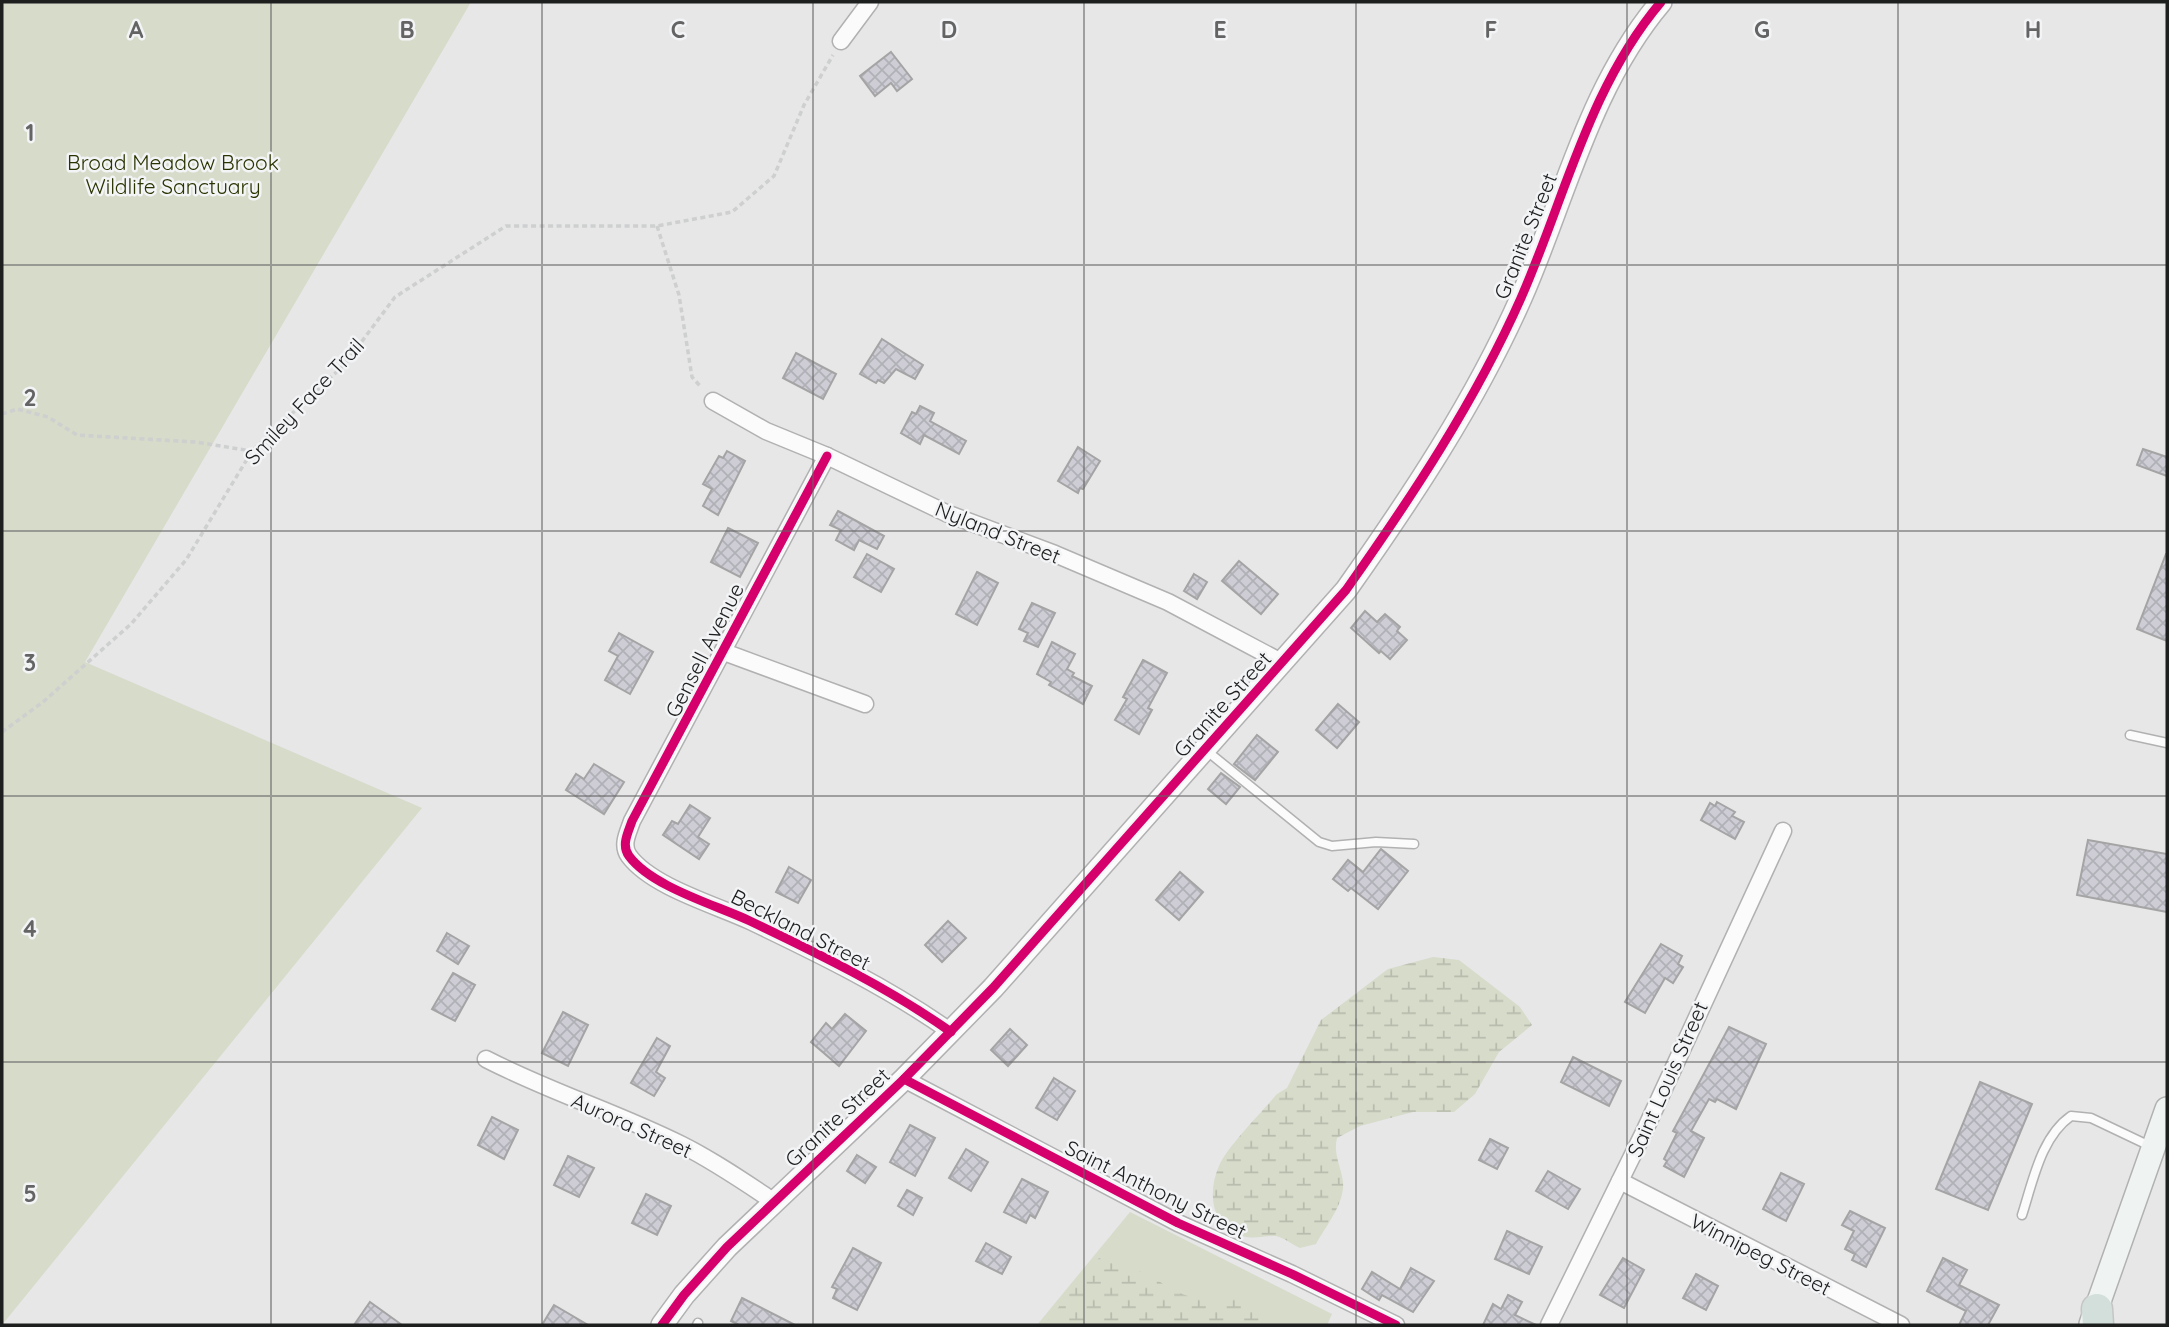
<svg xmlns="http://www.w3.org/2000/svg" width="2169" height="1327" font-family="Quicksand,sans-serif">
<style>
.green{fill:#d6dbca}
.wetland{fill:url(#wetland-marsh)}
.building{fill:url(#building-cross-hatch);stroke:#a4a4a4;stroke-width:2}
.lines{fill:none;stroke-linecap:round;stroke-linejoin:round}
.service-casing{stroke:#b1b1b2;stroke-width:11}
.minor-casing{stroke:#b1b1b2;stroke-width:19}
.tertiary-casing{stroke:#b1b1b2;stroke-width:24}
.secondary-casing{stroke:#b1b1b2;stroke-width:26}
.motorway-casing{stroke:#c5c5c6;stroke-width:33}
.path{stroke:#cecfcf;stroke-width:3.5;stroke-dasharray:5 3.5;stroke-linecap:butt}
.service{stroke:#fbfbfc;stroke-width:8}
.minor{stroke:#fbfbfc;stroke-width:16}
.tertiary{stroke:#fbfbfc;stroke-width:21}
.secondary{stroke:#eff3f1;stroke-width:23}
.motorway{stroke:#d2dfda;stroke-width:30}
.cycleway-casing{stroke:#f3f4f6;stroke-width:13}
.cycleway{stroke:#d6006c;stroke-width:9}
.grid{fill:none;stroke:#646465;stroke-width:2;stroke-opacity:0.55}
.labels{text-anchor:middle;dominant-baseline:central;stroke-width:5;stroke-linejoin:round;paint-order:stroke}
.park-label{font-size:21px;fill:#2a3400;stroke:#f3f4f6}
.street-label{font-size:21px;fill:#1d1e1e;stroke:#f3f4f6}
.grid-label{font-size:23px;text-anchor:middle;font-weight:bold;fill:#646465;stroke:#f3f4f6;stroke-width:5;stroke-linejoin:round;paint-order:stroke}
</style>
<defs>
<pattern id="wetland-marsh" width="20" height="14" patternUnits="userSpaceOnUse" patternTransform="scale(1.75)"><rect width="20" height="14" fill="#d6dbca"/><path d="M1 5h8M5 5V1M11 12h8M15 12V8" fill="none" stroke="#b7bcad"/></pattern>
<pattern id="building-cross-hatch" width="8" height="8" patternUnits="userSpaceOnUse" patternTransform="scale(1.75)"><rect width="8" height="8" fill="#cecdd6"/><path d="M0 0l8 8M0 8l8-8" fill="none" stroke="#b0b0b7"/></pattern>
</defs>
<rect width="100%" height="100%" fill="#e7e7e8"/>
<g class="green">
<polygon points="2,2 471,2 85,662 422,808 2,1325"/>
<polygon points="1130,1212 1332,1314 1327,1325 1037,1325"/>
</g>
<g class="wetland">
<path d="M1433,957l26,3 61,47 12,18 -33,27 -24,42 -21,18h-41l-53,14 -23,12c-4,16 4,28 6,44 2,21 -17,44 -27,62l-16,4c-7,-3 -17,-11 -24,-12 -14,0 -23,4 -37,-1 -29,-10 -31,-45 -20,-69 8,-19 43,-54 58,-72l10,-6 34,-68 67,-51z"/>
<polygon points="1099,1258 1151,1275 1171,1290 1188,1296 1214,1301 1245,1298 1279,1325 1044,1325"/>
</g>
<g class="building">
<polygon points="891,52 912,79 897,91 891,83 875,96 860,76"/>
<polygon points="882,339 923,365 915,379 896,369 884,383 878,380 876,383 860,374"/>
<polygon points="796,353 836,374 823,399 783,378"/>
<polygon points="920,406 934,413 930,421 966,441 959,454 924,435 920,444 901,433 912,412 916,414"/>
<polygon points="1078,447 1100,461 1083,489 1080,488 1078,493 1058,481"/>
<polygon points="2143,449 2167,457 2167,476 2137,465"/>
<polygon points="727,451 745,461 718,515 703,506 712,489 703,484 719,456 723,458"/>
<polygon points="838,511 884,536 877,549 859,540 854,550 836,540 841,530 830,525"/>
<polygon points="728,528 758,543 740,577 711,562"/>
<polygon points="867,554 894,569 881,592 854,577"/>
<polygon points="2166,554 2167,554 2167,641 2137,629"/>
<polygon points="1239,561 1278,594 1261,614 1222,581"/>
<polygon points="977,572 998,583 977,625 956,614"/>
<polygon points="1194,574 1207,582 1197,599 1184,591"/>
<polygon points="1032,603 1055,613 1038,647 1024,641 1028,633 1019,629"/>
<polygon points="1365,611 1377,622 1385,614 1400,627 1397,631 1407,640 1390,659 1381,651 1379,653 1351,628"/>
<polygon points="619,633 653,652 630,694 605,680 618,656 609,651"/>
<polygon points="1052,642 1075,654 1067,669 1074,673 1072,676 1092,686 1083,704 1049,685 1051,682 1037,674"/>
<polygon points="1143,660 1167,673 1148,708 1152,710 1139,734 1115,720 1127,699 1123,697"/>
<polygon points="1338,704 1359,722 1337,748 1316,730"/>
<polygon points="1257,735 1278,752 1255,780 1234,764"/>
<polygon points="594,764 624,782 604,814 566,790 576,774 584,779"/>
<polygon points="1221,773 1240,787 1226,804 1208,789"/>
<polygon points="1717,802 1735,812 1732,816 1744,822 1735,839 1701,820 1710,803 1715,806"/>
<polygon points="690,805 710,818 698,837 709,844 699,859 663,835 672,821 678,824"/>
<polygon points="2088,840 2167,854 2167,912 2077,895"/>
<polygon points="1381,849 1408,871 1378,909 1351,888 1348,891 1333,879 1348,860 1363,872"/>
<polygon points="789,867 811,880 798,903 776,892"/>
<polygon points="1180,872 1203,892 1179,920 1156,900"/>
<polygon points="948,921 966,938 942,962 925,945"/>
<polygon points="447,933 469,946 458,964 437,951"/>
<polygon points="1661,944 1682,956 1678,964 1683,967 1673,983 1665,978 1645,1013 1625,1002"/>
<polygon points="453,973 475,985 455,1021 432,1009"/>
<polygon points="563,1012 588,1025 568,1066 542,1053"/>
<polygon points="845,1014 866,1031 839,1066 811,1042 826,1023 832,1029"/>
<polygon points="1729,1027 1766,1044 1736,1109 1717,1099 1715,1102 1709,1099 1691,1131 1704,1138 1684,1177 1664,1166 1667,1161 1664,1159 1677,1133 1673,1131"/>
<polygon points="1010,1029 1027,1045 1008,1066 991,1050"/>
<polygon points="657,1038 670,1046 656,1072 665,1078 654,1096 631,1083"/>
<polygon points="1573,1057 1621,1081 1609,1106 1561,1082"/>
<polygon points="1054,1078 1075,1091 1057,1120 1036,1108"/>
<polygon points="1980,1082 2032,1104 1988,1210 1936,1189"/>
<polygon points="492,1117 518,1130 504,1159 478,1145"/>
<polygon points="910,1125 935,1138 915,1176 890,1162"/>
<polygon points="1490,1139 1508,1148 1497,1169 1479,1160"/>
<polygon points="966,1149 988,1162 971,1191 949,1178"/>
<polygon points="857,1155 876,1167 865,1183 847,1171"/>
<polygon points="568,1156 594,1168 579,1197 554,1185"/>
<polygon points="1548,1171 1580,1189 1568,1209 1536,1191"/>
<polygon points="1781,1173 1804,1184 1786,1221 1763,1209"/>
<polygon points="1022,1179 1048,1192 1035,1218 1030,1215 1026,1223 1004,1212"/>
<polygon points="907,1190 922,1198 913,1215 898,1206"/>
<polygon points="646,1194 671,1206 657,1235 632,1223"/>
<polygon points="1850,1211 1885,1228 1866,1267 1852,1260 1855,1254 1845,1249 1854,1231 1842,1225"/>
<polygon points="1507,1231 1542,1247 1529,1274 1495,1259"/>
<polygon points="986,1243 1011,1257 1002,1274 976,1261"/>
<polygon points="853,1248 881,1263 857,1310 833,1298 837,1289 832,1287"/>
<polygon points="1623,1258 1644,1270 1624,1308 1600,1295"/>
<polygon points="1943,1258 1967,1270 1959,1285 1999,1305 1988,1325 1959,1325 1966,1311 1927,1291"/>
<polygon points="1411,1268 1434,1281 1413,1312 1382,1295 1379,1300 1362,1289 1372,1272 1400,1289"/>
<polygon points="1696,1274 1718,1286 1706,1310 1683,1298"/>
<polygon points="1508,1295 1522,1302 1515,1315 1536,1325 1483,1325 1493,1304 1501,1309"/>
<polygon points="742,1298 795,1325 739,1325 731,1321"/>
<polygon points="370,1302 402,1325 354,1325"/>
<polygon points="554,1305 588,1325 542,1325"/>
</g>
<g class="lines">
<g class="service-casing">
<g id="service">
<polyline points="2130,735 2167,743"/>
<polyline points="1207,751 1319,842 1332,846 1376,842 1414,844"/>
<path d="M2022,1215c11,-34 19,-78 49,-99l20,2 61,29"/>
<polyline points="697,1325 698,1323"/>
</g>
</g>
<g class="minor-casing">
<g id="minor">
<polyline points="841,41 870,2"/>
<polyline points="713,401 766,431 827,456 946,513 1055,554 1168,602 1283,663"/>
<path d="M827,456l-195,365c-4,12 -11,24 -3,35 23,31 87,49 121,65 69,33 139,67 201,111"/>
<polyline points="724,652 865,704"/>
<path d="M486,1059c64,33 132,54 196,86 32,16 61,36 91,56"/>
<polyline points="904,1079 1178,1223 1292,1274 1396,1325"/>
<polyline points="1620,1181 1901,1325"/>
<polyline points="1549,1325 1644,1132 1783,831"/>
</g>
</g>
<g class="tertiary-casing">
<path id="tertiary" d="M662,1325l22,-30 43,-48 177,-168 89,-91 353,-398c65,-92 129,-188 175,-292 44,-100 68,-211 140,-296"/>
</g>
<g class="secondary-casing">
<polyline id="secondary" points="2091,1324 2167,1109"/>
</g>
<g class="motorway-casing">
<polyline id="motorway" points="2097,1309 2098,1325"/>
</g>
<g class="path">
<polyline points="657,226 679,295 692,377 701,387"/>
<polyline points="2,414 17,409 48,417 77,435 196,442 251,451"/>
<polyline points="2,732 43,702 131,624 186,560 252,451 345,364 395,297 506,226 657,226 732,212 774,176 804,105 833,55"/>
</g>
<use href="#service" class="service"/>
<use href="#minor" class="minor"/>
<use href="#tertiary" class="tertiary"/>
<use href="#secondary" class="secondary"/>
<use href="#motorway" class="motorway"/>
<g class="cycleway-casing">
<g id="cycleway">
<path d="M827,456l-195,365c-4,12 -11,24 -3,35 23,31 87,49 121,65 69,33 139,67 201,111"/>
<polyline points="904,1079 1178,1223 1292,1274 1396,1325"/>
<path d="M662,1325l22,-30 43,-48 177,-168 89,-91 353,-398c65,-92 129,-188 175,-292 44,-100 68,-211 140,-296"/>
</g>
</g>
<use href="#cycleway" class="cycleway"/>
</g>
<path class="grid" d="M271,2v1323M542,2v1323M813,2v1323M1084,2v1323M1356,2v1323M1627,2v1323M1898,2v1323M2,265h2165M2,531h2165M2,796h2165M2,1062h2165"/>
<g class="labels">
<g class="park-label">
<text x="173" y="162">Broad Meadow Brook<tspan x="173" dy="24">Wildlife Sanctuary</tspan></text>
</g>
<g class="street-label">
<text transform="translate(1525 236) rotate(-68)">Granite Street</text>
<text transform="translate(304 401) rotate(-47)">Smiley Face Trail</text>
<text transform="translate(998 532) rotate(22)">Nyland Street</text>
<text transform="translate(704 650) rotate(-63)">Gensell Avenue</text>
<text transform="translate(1222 704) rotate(-48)">Granite Street</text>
<text transform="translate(801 929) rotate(27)">Beckland Street</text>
<text transform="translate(1667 1079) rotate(-66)">Saint Louis Street</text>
<text transform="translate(837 1117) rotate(-43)">Granite Street</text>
<text transform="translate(632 1125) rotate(24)">Aurora Street</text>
<text transform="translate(1156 1189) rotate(26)">Saint Anthony Street</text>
<text transform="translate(1761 1254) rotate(27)">Winnipeg Street</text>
</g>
</g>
<g class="grid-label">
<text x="136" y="38">A</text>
<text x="407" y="38">B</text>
<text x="678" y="38">C</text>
<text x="949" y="38">D</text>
<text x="1220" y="38">E</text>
<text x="1491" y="38">F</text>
<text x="1762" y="38">G</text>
<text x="2033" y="38">H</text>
<text x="30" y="141">1</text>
<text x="30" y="406">2</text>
<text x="30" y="671">3</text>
<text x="30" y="937">4</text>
<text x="30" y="1202">5</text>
</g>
<rect width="2169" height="1327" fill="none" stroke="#1d1e1e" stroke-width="7"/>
</svg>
